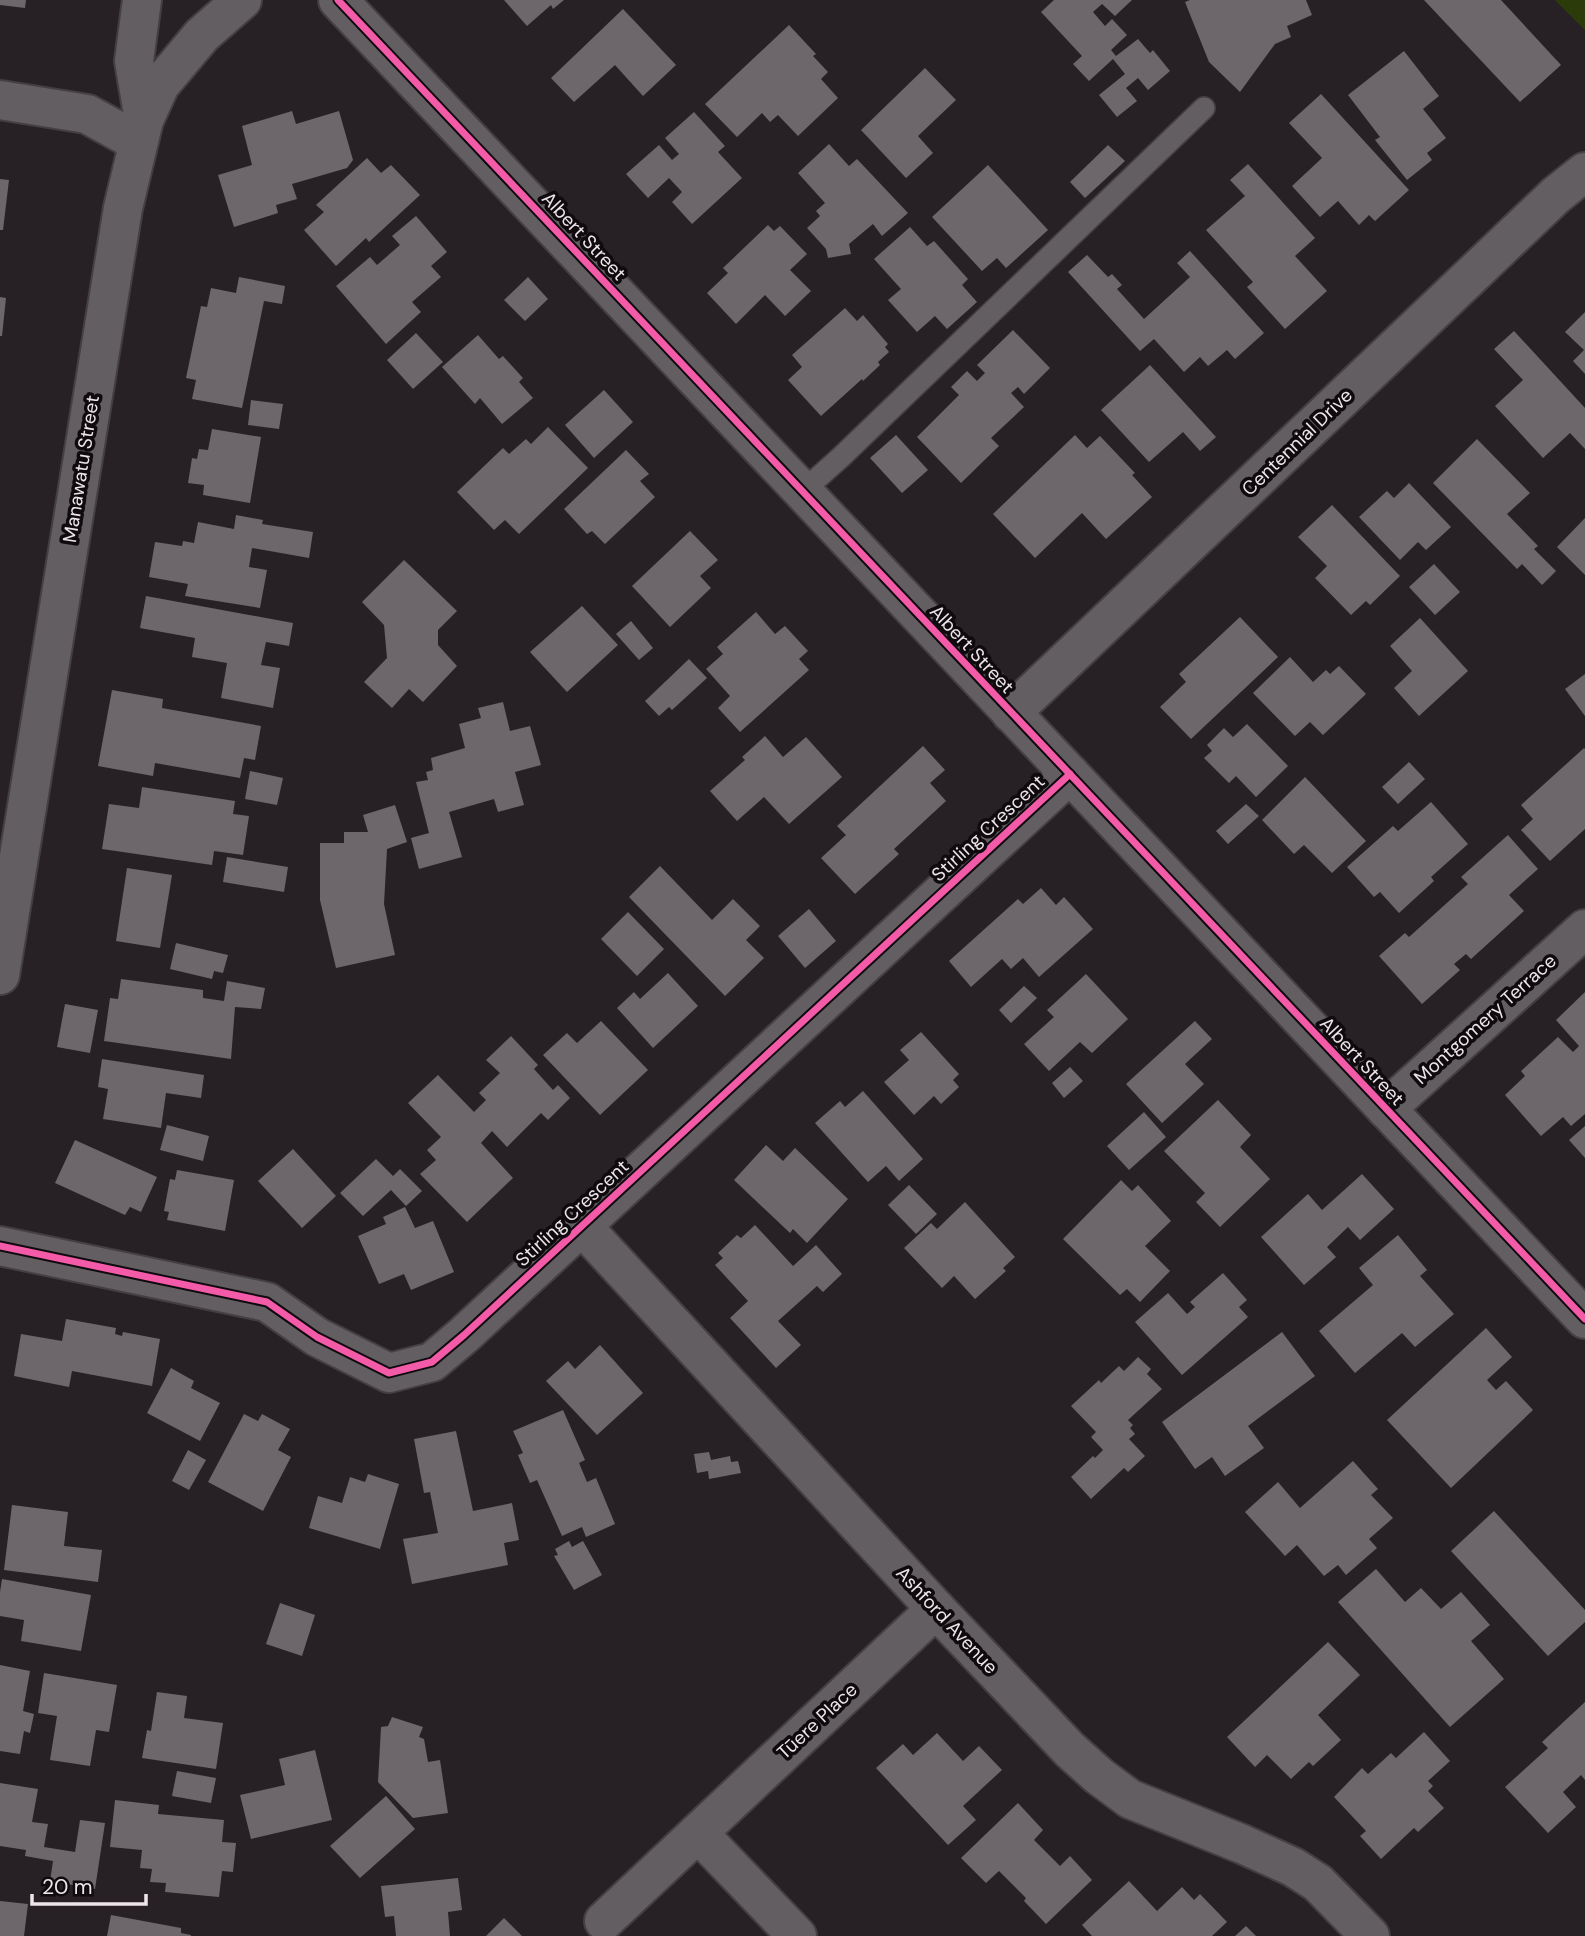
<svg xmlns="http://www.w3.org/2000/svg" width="1585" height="1936" font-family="'DM Sans',sans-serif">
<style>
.green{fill:#2b3c0a}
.building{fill:#6d676b}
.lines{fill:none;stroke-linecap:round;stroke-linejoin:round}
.service-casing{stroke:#443f42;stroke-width:24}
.minor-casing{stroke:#443f42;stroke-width:42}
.tertiary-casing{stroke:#443f42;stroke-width:42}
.service{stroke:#635e61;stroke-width:21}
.minor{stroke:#635e61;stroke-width:38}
.tertiary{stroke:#635e61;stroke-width:38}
.cycleway-casing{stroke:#0f0a0d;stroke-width:11}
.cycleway{stroke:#f35aa7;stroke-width:7}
.labels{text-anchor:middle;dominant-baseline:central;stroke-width:7;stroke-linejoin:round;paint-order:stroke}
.street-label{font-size:19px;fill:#ede5ea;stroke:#0f0a0d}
</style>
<rect width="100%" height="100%" fill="#272125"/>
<polygon class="green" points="1555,0 1585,0 1585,30"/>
<g class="building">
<polygon points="0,0 26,0 25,8 0,5"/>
<polygon points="504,0 564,0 553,9 551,5 527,26"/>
<polygon points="1054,0 1132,0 1115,16 1102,4 1093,12 1105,26 1112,19 1127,35 1111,50 1116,56 1138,39 1150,53 1153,50 1170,71 1148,90 1138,78 1126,88 1137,101 1117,117 1099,95 1125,74 1113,59 1089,81 1073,64 1082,56 1041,12"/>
<polygon points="1190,0 1306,0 1312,15 1287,26 1291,37 1275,44 1240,92 1209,62 1185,2"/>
<polygon points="1424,0 1501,0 1561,65 1520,102"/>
<polygon points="623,9 676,65 643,96 615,65 574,102 551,78"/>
<polygon points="789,25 816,54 813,56 828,72 821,79 838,98 798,136 778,115 770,122 762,113 737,137 705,104"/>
<polygon points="1404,51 1439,96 1423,109 1446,138 1427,153 1432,160 1407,180 1375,140 1380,137 1348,95"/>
<polygon points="925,68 956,100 918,136 933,153 906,178 861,130"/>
<polygon points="1321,94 1409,190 1375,221 1369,215 1359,225 1338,201 1320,217 1292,186 1322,158 1289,123"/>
<polygon points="292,111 296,124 339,111 353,160 347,168 292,184 297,199 276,205 278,213 234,227 218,175 252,165 242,126"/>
<polygon points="694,112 725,146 718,152 742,178 692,224 672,202 682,192 669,178 648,198 626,174 659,145 672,160 679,154 665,138"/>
<polygon points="829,144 849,166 857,159 908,213 882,236 873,224 849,244 851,254 828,258 826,249 807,228 820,216 816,211 825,203 798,173"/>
<polygon points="1108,145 1125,161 1085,198 1070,182"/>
<polygon points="367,158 381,173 391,165 420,195 369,242 366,238 336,266 304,230 324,212 316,205"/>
<polygon points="1248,164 1315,238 1295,256 1327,291 1285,329 1247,287 1253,282 1206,230 1245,196 1230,180"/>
<polygon points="988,165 1048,230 1006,268 997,258 982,271 932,217"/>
<polygon points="0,179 9,180 3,230 0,230"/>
<polygon points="416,216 447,252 431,266 441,277 412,302 421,312 386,344 336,286 370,257 377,265 400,245 392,236"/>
<polygon points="768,225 774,231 780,226 807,254 790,270 811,291 785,316 765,295 736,324 707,293 728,273 723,268"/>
<polygon points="910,227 927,246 934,241 968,279 962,285 977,302 947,329 935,316 917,332 888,300 901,289 874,259"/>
<polygon points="1190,251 1264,333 1235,359 1227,350 1208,366 1200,357 1184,372 1154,339 1140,351 1068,272 1087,255 1108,277 1112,274 1122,285 1117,289 1144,319 1190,277 1177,263"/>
<polygon points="239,277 285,286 282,304 264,301 242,408 192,399 196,380 186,378 201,306 207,307 211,288 236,293"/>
<polygon points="528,277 548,299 525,321 504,300"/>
<polygon points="0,297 6,298 2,336 0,336"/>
<polygon points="845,308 857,321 863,315 888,344 885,347 889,352 878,362 880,365 863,381 862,379 821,416 788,380 802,367 792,355"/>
<polygon points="1585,312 1585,374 1573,361 1584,350 1565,332"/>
<polygon points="1013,330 1050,368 1024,394 1018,387 1011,393 1024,407 991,438 999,446 961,483 917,437 959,395 951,387 967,371 977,381 985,373 977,365"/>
<polygon points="1514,331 1585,408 1585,449 1570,433 1543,458 1495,406 1523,380 1494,349"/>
<polygon points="416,333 443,362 413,389 387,360"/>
<polygon points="478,335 499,359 503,356 523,378 519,382 533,398 502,424 480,398 475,404 442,367"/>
<polygon points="1150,365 1216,437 1200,451 1183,432 1149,462 1101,410"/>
<polygon points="604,390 633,422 594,458 565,425"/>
<polygon points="251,400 283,404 279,429 248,425"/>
<polygon points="548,427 588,468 519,534 505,520 494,530 457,492 503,448 509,454 526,439 531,444"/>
<polygon points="212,429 261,437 250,503 203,495 204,485 188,483 192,458 197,459 199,449 208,450"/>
<polygon points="896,435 928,470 902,493 870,458"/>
<polygon points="1075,435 1087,448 1100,436 1135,473 1132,475 1152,497 1106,539 1082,513 1035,558 993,514"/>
<polygon points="1477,439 1530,493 1507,514 1538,546 1534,549 1556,571 1542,585 1522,564 1517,569 1433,483"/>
<polygon points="626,450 649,474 640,481 655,497 605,544 592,531 587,534 564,509"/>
<polygon points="1409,483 1451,527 1426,550 1418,542 1400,560 1359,517 1387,491 1394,498"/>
<polygon points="1332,505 1400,576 1370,605 1366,601 1351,615 1315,578 1327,566 1298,537"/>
<polygon points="236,515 263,520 262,524 313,532 309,558 252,548 249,567 267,570 260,608 185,596 188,584 149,577 155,542 182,546 183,541 194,543 198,522 234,529"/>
<polygon points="1585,518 1585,575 1557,547"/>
<polygon points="690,531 718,560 700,576 711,588 670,627 632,586"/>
<polygon points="404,560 457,611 438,630 438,645 457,666 423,702 409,689 392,708 364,682 387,658 384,625 362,602"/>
<polygon points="1434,564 1460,592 1435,615 1409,587"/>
<polygon points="146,596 293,623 289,646 266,642 261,665 280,668 273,708 221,698 227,663 192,657 195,638 140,628"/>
<polygon points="582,606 618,645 567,692 530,652"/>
<polygon points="756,612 775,634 785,626 808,651 799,659 809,670 740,732 718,708 730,696 706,669 723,654 717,647"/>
<polygon points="1240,617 1278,657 1191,739 1160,707 1186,682 1179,674"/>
<polygon points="1420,618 1468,671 1419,716 1394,688 1412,671 1390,646"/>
<polygon points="631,621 653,648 639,660 616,634"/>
<polygon points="1290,657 1313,682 1326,670 1330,674 1339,666 1366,694 1323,735 1310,722 1295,736 1253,693"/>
<polygon points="689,659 707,678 672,710 669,707 659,716 645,701"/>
<polygon points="1585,674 1585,716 1565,689"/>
<polygon points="112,690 163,699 162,708 261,726 255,760 244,758 240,778 155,763 153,776 98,766"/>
<polygon points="503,702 510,731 530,726 541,765 515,772 524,805 498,812 494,799 449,812 462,857 419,869 411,838 429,833 416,782 428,780 426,772 433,770 431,758 465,748 459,724 481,718 478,708"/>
<polygon points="1247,724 1288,766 1256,797 1236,776 1229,783 1204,758 1212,751 1207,745 1224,728 1233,737"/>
<polygon points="765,736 783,757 806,737 842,777 789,824 764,797 737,821 710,791 745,760 742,757"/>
<polygon points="923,746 945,770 930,783 946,801 894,849 899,854 855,894 821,858 846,835 837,826"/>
<polygon points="1584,748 1585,749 1585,829 1550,861 1521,830 1533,819 1521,805"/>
<polygon points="1409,762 1425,779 1398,804 1382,787"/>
<polygon points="250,771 283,778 277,805 245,799"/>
<polygon points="1305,777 1366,841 1332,873 1304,845 1294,854 1262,820"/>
<polygon points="142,787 235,801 233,814 249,816 243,855 214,851 212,865 102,849 109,804 139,808"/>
<polygon points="1431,802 1468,844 1431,877 1434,881 1399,913 1380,892 1374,897 1347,867 1393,826 1398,831"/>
<polygon points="1246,804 1259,816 1228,844 1216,831"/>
<polygon points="395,805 407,842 387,849 384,904 395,955 336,968 320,900 320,843 344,843 344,832 368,832 363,815"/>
<polygon points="1508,835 1538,869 1509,895 1524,911 1471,959 1466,954 1454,964 1460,970 1422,1004 1379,956 1405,933 1409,937 1468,884 1461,877"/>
<polygon points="227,857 288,867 284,892 223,882"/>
<polygon points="660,866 712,920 733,899 760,926 746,940 764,958 725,996 629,897"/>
<polygon points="127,868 172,875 160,948 116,941"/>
<polygon points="1041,888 1056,905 1064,897 1093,929 1039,977 1023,958 1011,969 1002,959 971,987 949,961 1018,899 1023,904"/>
<polygon points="809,909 836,941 805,968 778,936"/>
<polygon points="628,912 664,949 637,976 601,939"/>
<polygon points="176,943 228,955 223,973 214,971 212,979 170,969"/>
<polygon points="668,973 698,1006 653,1048 617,1008 634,992 640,999"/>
<polygon points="1086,974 1128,1019 1092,1053 1080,1042 1049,1071 1024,1044 1054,1017 1047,1010"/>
<polygon points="121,979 203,990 203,998 224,1001 227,981 265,988 261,1009 235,1007 231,1059 104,1041 110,998 118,999"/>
<polygon points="1024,986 1037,998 1011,1023 999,1010"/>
<polygon points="1585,992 1585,1114 1571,1126 1563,1117 1541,1136 1505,1095 1525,1076 1521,1071 1558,1037 1573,1052 1579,1046 1556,1020"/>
<polygon points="65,1004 98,1010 90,1053 57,1047"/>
<polygon points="601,1021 648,1070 600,1115 543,1055 567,1033 577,1043"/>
<polygon points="1195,1021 1212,1039 1185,1064 1204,1084 1162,1123 1126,1084"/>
<polygon points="921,1032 959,1074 953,1080 959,1087 941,1104 934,1096 914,1115 884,1082 909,1060 900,1050"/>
<polygon points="511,1036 538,1065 534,1069 553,1090 558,1085 570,1098 548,1120 541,1113 507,1147 492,1131 481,1143 513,1178 467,1222 420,1174 436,1160 427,1150 441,1137 408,1103 438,1075 474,1112 486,1100 479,1093 500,1073 486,1060"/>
<polygon points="102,1059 204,1075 201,1098 166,1093 161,1128 103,1119 108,1089 98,1087"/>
<polygon points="1070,1067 1083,1081 1064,1098 1052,1083"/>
<polygon points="863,1091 923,1159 899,1181 886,1166 868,1182 815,1123 840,1101 845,1107"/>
<polygon points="1218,1100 1251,1135 1240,1147 1270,1179 1220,1227 1196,1202 1205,1193 1164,1151"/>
<polygon points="1144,1112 1166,1137 1129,1170 1107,1146"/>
<polygon points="167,1125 209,1136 203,1161 160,1150"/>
<polygon points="1585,1126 1585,1158 1569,1140"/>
<polygon points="75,1140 157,1177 141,1212 130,1207 125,1215 55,1183"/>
<polygon points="766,1145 783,1161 795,1148 848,1199 807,1243 793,1229 790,1233 734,1180"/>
<polygon points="293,1149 336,1196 302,1228 258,1181"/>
<polygon points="376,1159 393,1176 400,1169 422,1191 406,1206 391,1190 363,1216 340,1193"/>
<polygon points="177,1170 234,1180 225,1231 167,1220 169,1212 164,1211 170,1179 175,1180"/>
<polygon points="1362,1174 1394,1209 1360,1240 1348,1227 1327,1247 1336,1257 1304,1285 1261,1237 1308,1194 1322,1210"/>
<polygon points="1121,1180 1132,1191 1138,1185 1171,1221 1145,1246 1170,1271 1140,1302 1127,1289 1120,1295 1063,1239"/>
<polygon points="909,1185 937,1214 916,1234 888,1205"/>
<polygon points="965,1202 1015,1257 1003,1268 1006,1271 975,1299 954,1276 942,1288 904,1248 931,1223 937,1229"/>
<polygon points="405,1207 415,1228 433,1221 454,1272 411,1290 404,1274 379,1284 358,1236 386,1224 383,1217"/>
<polygon points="755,1225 793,1266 816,1245 842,1274 823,1292 817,1286 778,1321 801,1345 776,1368 730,1318 748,1301 715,1265 723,1258 718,1253 737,1235 741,1238"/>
<polygon points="1398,1235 1427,1270 1420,1276 1454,1314 1415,1347 1402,1333 1355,1373 1319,1331 1373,1285 1359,1268"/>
<polygon points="1223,1273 1247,1300 1239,1307 1248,1317 1182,1375 1135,1322 1168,1293 1187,1314 1195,1307 1190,1302"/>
<polygon points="66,1319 116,1328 115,1334 122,1336 123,1332 160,1339 152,1386 72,1371 69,1387 14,1376 21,1334 62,1341"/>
<polygon points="1486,1328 1512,1357 1487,1380 1496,1390 1506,1381 1533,1410 1451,1488 1387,1420"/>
<polygon points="1282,1332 1315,1376 1248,1426 1264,1448 1225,1476 1212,1457 1195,1469 1162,1422"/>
<polygon points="600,1345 643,1393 597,1435 546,1381 568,1361 575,1369"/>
<polygon points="1138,1357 1151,1369 1147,1374 1162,1389 1128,1420 1133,1425 1130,1428 1135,1434 1129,1439 1145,1456 1128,1472 1124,1468 1091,1499 1071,1477 1093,1456 1095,1458 1103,1450 1091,1437 1096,1432 1071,1406 1099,1380 1101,1383 1119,1366 1124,1371"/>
<polygon points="171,1368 194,1381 191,1388 220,1403 200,1441 147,1413"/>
<polygon points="563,1410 585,1460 579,1463 587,1482 596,1478 615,1524 586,1537 582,1527 562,1536 537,1480 530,1483 518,1455 523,1453 513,1431"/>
<polygon points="244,1414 258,1421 262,1414 290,1429 278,1450 291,1457 263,1511 208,1482"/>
<polygon points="456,1431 473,1511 512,1503 519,1540 504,1543 508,1565 412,1584 403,1539 438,1533 430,1492 424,1493 414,1439"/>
<polygon points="188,1450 206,1460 189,1490 172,1481"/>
<polygon points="709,1452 711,1460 730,1456 731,1462 738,1461 741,1473 709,1479 708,1471 697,1473 694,1454"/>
<polygon points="1353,1461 1378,1489 1371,1495 1393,1518 1369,1539 1377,1548 1346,1575 1338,1565 1324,1576 1297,1545 1285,1556 1245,1512 1278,1482 1300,1508"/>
<polygon points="368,1474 399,1484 380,1549 309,1528 318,1496 342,1503 350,1477 365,1482"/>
<polygon points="12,1505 68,1512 64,1546 102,1550 98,1582 4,1570"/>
<polygon points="1494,1511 1585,1610 1585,1622 1548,1656 1451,1551"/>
<polygon points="569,1541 572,1547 583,1541 602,1575 574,1590 554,1556 558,1555 555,1549"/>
<polygon points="1376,1569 1405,1602 1421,1588 1441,1609 1461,1592 1490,1625 1471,1641 1504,1679 1450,1727 1338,1602"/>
<polygon points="2,1579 91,1595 81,1651 21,1641 24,1620 0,1616 0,1592"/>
<polygon points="280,1603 315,1615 302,1656 266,1644"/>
<polygon points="1328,1642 1360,1675 1318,1715 1341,1740 1313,1766 1309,1762 1291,1779 1267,1755 1255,1767 1227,1737"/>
<polygon points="0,1665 30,1671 23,1711 34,1714 30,1733 24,1731 20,1754 0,1751"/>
<polygon points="44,1673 117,1685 109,1732 96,1730 90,1766 50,1760 57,1716 38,1713"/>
<polygon points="157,1692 187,1696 184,1718 223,1723 216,1769 142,1758 147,1730 151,1731"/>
<polygon points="1585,1702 1585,1780 1581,1775 1563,1792 1576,1807 1548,1833 1505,1787 1548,1748 1542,1742"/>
<polygon points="392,1717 423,1727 419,1737 424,1739 428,1762 440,1760 448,1813 413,1818 378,1782 381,1727 388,1726"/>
<polygon points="1424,1732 1450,1761 1428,1781 1433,1786 1428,1791 1444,1808 1418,1832 1414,1828 1381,1859 1360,1836 1366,1831 1334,1797 1362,1768 1368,1774 1391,1753 1396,1758"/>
<polygon points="937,1733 963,1761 979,1746 1002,1770 963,1806 976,1820 948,1845 876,1768 903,1744 913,1755"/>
<polygon points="315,1750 332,1820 251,1839 240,1795 285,1785 279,1759"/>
<polygon points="177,1771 216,1778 211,1803 172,1796"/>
<polygon points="0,1783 38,1789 32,1822 48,1824 44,1847 75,1852 80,1820 105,1823 95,1889 50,1881 53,1861 25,1856 26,1850 0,1846"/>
<polygon points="386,1796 415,1829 360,1878 330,1846"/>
<polygon points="115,1800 159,1805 158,1814 224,1820 222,1842 236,1843 233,1872 222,1871 219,1897 165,1892 166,1883 150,1882 152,1869 140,1868 142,1850 110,1847"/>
<polygon points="1018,1803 1043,1830 1034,1840 1060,1866 1070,1856 1092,1880 1046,1924 1024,1901 1026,1898 999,1871 986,1883 961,1858"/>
<polygon points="458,1878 462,1910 448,1912 450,1936 396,1936 394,1916 385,1917 381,1886"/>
<polygon points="1129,1881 1157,1911 1182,1887 1194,1900 1200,1894 1227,1922 1212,1936 1092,1936 1082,1925"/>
<polygon points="0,1901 28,1904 24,1936 0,1936"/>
<polygon points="111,1915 181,1928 181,1933 191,1935 191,1936 107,1936"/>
<polygon points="504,1918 522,1936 486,1936"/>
<polygon points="1246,1926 1256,1936 1235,1936"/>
</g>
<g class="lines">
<g class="service-casing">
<polyline id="service" points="803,491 841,457 1204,108"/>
</g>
<g class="minor-casing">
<g id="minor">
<polyline points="0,100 87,114 138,142"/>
<polyline points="1011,713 1556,195 1585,172"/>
<polyline points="1386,1109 1585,929"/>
<polyline points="581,1225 936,1609 1070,1750 1099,1776 1130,1799 1242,1844 1293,1867 1318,1883 1370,1936"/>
<polyline points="0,1246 267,1302 317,1337 389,1373 432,1362 464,1335 1070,774"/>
<polyline points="698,1833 797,1936"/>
<polyline points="604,1921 936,1609"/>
</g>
</g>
<g class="tertiary-casing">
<g id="tertiary">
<polyline points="142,0 134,61 144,120"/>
<polyline points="338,0 1585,1319"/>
<polyline points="0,975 123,208 144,120 160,85 202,35 242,0"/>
</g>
</g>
<use href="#service" class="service"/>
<use href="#minor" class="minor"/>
<use href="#tertiary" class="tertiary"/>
<g class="cycleway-casing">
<g id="cycleway">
<polyline points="338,0 1585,1319"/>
<polyline points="0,1246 267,1302 317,1337 389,1373 432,1362 464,1335 1070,774"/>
</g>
</g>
<use href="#cycleway" class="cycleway"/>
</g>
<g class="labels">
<g class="street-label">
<text transform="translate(584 236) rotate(47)">Albert Street</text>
<text transform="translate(1297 442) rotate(-44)">Centennial Drive</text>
<text transform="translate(81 469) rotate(-81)">Manawatu Street</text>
<text transform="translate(972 649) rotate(47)">Albert Street</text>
<text transform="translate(988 828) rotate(-43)">Stirling Crescent</text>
<text transform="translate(1485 1019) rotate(-42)">Montgomery Terrace</text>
<text transform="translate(1362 1061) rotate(47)">Albert Street</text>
<text transform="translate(572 1213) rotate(-43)">Stirling Crescent</text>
<text transform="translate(947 1620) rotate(47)">Ashford Avenue</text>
<text transform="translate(817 1721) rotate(-43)">Tūere Place</text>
</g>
</g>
<path d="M32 1894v10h114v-10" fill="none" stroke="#ede5ea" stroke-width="3.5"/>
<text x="42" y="1894" font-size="21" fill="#ede5ea" stroke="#0f0a0d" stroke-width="5" paint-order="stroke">20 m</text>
</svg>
